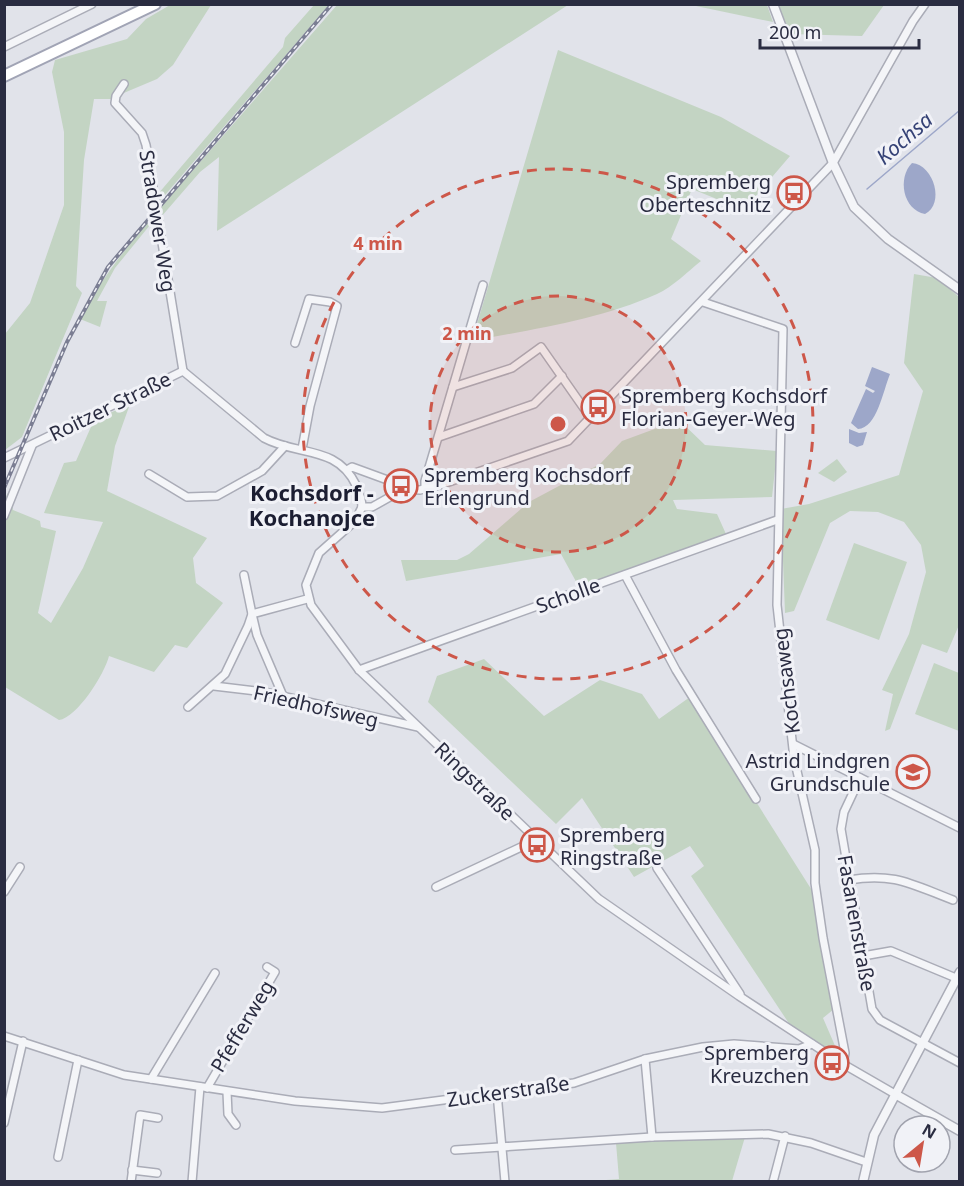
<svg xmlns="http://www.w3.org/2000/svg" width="964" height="1186" font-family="'Noto Sans',sans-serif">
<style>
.green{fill:#c3d4c3}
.water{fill:#9da7c9}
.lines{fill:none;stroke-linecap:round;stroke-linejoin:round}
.stream{stroke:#9da7c9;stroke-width:1.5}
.minor-casing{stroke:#aaacb7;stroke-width:10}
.tertiary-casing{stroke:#aaacb7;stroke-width:11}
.primary-casing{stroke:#a1a4b5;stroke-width:14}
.minor{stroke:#f4f5f8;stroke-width:7}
.tertiary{stroke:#f4f5f8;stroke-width:8}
.primary{stroke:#fff;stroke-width:10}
.rail-casing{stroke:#7b7e93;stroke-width:4}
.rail{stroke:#f1f2f7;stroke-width:1.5;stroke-dasharray:4.5;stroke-linecap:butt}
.ring{fill:none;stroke:#cd5749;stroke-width:3;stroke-dasharray:10 8}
.labels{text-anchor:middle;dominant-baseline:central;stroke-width:6;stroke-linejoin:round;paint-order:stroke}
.poi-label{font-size:20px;fill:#2a2c41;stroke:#f1f2f7;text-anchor:end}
.street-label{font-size:20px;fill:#2a2c41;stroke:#f1f2f7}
.water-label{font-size:21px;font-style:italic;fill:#344175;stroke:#f1f2f7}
.quarter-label{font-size:22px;font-weight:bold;fill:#1c1e32;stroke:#f1f2f7}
.centre{fill:#cd5749;stroke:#f1f2f7;stroke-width:3}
.ring-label{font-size:18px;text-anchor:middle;font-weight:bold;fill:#cd5749;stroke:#f1f2f7;stroke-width:6;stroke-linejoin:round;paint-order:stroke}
</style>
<rect width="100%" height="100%" fill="#e1e3ea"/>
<g class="green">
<polygon points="170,5 211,5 173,65 157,79 119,95 118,99 94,99 84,160 76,286 82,293 22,437 5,450 5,334 30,303 64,205 64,132 52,72 55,60 127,39 146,19"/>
<polygon points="314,5 329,5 159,202 158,194 283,47 285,38"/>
<polygon points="337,5 568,5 217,231 219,157 200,172 161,217 160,208"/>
<polygon points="691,5 767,5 773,22 696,6"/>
<polygon points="778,5 884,5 862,36 789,34"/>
<path d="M558,50l163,67 69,39 -46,54 -52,-21 -21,50 30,22c-13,10 -28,26 -44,33 -58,26 -124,35 -185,47z"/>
<path d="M156,212l1,9 -7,4 -35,43 -18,33h10l-7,26 -20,-8c21,-40 47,-73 76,-107z"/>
<polygon points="914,274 937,278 959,297 959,625 947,653 922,644 890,729 885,731 893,694 882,690 909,634 926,572 921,545 904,522 878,512 850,511 830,523 794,611 785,613 781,509 809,504 899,475 923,391 904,363"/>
<path d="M130,404l-15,42 -8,45 100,47 -14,20 3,25 27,20 -36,45 -12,-3 -21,27 -45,-16c-4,17 -32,62 -50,64l-54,-33 -1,-187 6,-11 3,21 27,11 1,6 15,4 -18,82 13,10 32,-55 20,-46 -59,-9 20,-50 12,-2 18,-41z"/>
<polygon points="679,420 705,445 777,451 772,497 673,500 677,509 717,514 726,534 579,587 561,554 406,581 401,560 457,560 469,554 529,502 600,464 622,441"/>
<polygon points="837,459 847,472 834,482 818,473"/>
<polygon points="854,543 907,562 879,640 826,620"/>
<polygon points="484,659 544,716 600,680 642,694 659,719 690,697 813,892 823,960 834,1009 823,1018 839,1055 837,1056 790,1025 691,876 704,866 690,846 634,877 582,798 556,824 428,702 437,676"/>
<polygon points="934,663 959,673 959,731 915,714"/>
<polygon points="745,1137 732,1181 580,1182 619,1179 616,1143"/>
</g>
<g class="water">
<path d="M912,163c22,2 33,41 13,51 -22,-4 -28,-36 -13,-51z"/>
<path d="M872,367l18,7c-7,17 -13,54 -32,55l-7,-6 15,-34 7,4 2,-2 -10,-5z"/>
<polygon points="849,429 859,433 867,432 863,445 857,447 849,443"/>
</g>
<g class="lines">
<polyline class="stream" points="867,189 960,110"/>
<g class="minor-casing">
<g id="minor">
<polyline points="4,47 92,4"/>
<polyline points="124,84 116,96 115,103 142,133 146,145 183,371"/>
<polyline points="703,302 783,329 777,605 794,758 815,850 815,883 823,938 845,1053 843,1064"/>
<polyline points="295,343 309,299 330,302 337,306 310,406 302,449"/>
<polyline points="453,387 512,368 541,347 590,417"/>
<polyline points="439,437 534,404 562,376"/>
<path d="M4,458l179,-87 81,67c33,18 73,7 92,47 3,7 6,14 6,22"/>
<polyline points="347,470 352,467 393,482"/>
<polyline points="149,474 187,497 217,496 262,471 285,446"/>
<polyline points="425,489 425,481 483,285"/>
<polyline points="362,507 355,521 319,553 306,585 311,605 359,670 599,899 739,996 843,1064 895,1094"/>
<polyline points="362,507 372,507 404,489 420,490 443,484 568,441 833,163 913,21 925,4"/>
<polyline points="4,516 32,446"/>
<polyline points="625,575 676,670 756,799"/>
<polyline points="359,670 777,520"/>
<polyline points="214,686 264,692 418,727"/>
<polyline points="283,696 257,635 252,614 307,599"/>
<polyline points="188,707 225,674 248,626 252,614 244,575"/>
<polyline points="793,744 960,828"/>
<polyline points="860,778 844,812 841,829 872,1009 880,1020 960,1063"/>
<polyline points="657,868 740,994"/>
<path d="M849,880c45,-8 64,5 104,20"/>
<polyline points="436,887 536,840"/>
<polyline points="4,892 20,867"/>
<polyline points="863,956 891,951 956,978"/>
<polyline points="4,1036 124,1075 295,1101 382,1108 574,1083 645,1059 703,1047 734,1044 799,1049 812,1044"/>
<polyline points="645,1059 652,1137"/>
<polyline points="151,1079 215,973"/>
<polyline points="207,1088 275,972 267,967"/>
<polyline points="227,1092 228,1114 236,1125"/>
<polyline points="497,1093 505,1182"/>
<polyline points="4,1123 23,1041"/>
<polyline points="455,1150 652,1137 768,1134 811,1143 866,1162"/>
<polyline points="58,1157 78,1060"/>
<polyline points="132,1170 157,1173"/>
<polyline points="131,1182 140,1115 158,1118"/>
<polyline points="192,1182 200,1087"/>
<polyline points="773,1182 785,1136"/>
</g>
</g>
<g class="tertiary-casing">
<g id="tertiary">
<polyline points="773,4 833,163 854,207 888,239 960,290"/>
<polyline points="895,1094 960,1131"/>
<polyline points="863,1182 874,1135 960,972"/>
</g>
</g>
<g class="primary-casing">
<polyline id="primary" points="4,76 155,4"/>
</g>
<use href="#minor" class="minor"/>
<use href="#tertiary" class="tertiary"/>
<use href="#primary" class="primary"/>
<g class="rail-casing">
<polyline id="rail" points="4,488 67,342 108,267 332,4"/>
</g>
<use href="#rail" class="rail"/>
</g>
<circle cx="558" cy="424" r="128" fill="#cd5749" fill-opacity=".12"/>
<g class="ring">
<circle cx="558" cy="424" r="128"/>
<circle cx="558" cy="424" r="255"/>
</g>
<defs>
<g id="bus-ring" transform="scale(1.725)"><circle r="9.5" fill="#f1f2f7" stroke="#cd5749" stroke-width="1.5"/><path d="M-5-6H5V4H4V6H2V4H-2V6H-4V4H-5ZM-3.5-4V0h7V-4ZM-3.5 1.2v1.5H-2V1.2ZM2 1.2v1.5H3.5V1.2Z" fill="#cd5749"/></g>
<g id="school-ring" transform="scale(1.725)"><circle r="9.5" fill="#f1f2f7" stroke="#cd5749" stroke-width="1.5"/><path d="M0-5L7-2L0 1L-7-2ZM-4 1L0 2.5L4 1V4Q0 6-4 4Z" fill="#cd5749"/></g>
</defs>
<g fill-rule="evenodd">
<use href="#bus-ring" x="794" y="193"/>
<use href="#bus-ring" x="598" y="407"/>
<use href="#bus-ring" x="401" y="486"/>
<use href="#school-ring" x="913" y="772"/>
<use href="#bus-ring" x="537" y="845"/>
<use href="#bus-ring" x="832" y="1063"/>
</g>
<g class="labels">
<g class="poi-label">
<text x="771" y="181">Spremberg<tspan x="771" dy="23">Oberteschnitz</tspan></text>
<text x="621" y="395" text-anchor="start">Spremberg Kochsdorf<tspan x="621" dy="23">Florian-Geyer-Weg</tspan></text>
<text x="424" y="474" text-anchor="start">Spremberg Kochsdorf<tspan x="424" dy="23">Erlengrund</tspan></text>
<text x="890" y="760">Astrid Lindgren<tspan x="890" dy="23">Grundschule</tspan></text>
<text x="560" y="834" text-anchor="start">Spremberg<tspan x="560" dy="23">Ringstraße</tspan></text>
<text x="809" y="1052">Spremberg<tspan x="809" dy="23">Kreuzchen</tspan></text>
</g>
<g class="street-label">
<text transform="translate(158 221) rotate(81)">Stradower Weg</text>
<text transform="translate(110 406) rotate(-26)">Roitzer Straße</text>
<text transform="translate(568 595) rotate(-20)">Scholle</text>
<text transform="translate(786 681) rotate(-97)">Kochsaweg</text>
<text transform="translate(316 706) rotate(13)">Friedhofsweg</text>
<text transform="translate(475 781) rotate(44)">Ringstraße</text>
<text transform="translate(857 923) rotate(80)">Fasanenstraße</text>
<text transform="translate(242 1026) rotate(-59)">Pfefferweg</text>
<text transform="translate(508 1091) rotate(-8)">Zuckerstraße</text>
</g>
<g class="water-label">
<text transform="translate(904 138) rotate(-41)">Kochsa</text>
</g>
<g class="quarter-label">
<text x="312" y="492">Kochsdorf -<tspan x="312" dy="25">Kochanojce</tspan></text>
</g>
</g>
<circle cx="558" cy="424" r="9" class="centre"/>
<g class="ring-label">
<text x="378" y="250">4 min</text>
<text x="467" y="340">2 min</text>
</g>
<rect width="964" height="1186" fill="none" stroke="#2a2c41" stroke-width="12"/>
<g transform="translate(922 1144) rotate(30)"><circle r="28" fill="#f1f2f7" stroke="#a1a3ae" stroke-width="1.5"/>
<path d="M0-4.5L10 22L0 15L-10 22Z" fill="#cd5749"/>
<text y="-9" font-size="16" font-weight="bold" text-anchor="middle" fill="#2a2c41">N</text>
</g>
<path d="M760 39v9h159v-9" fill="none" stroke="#2a2c41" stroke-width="3"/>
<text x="769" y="39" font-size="18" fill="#2a2c41" stroke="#f1f2f7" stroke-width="4.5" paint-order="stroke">200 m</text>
</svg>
